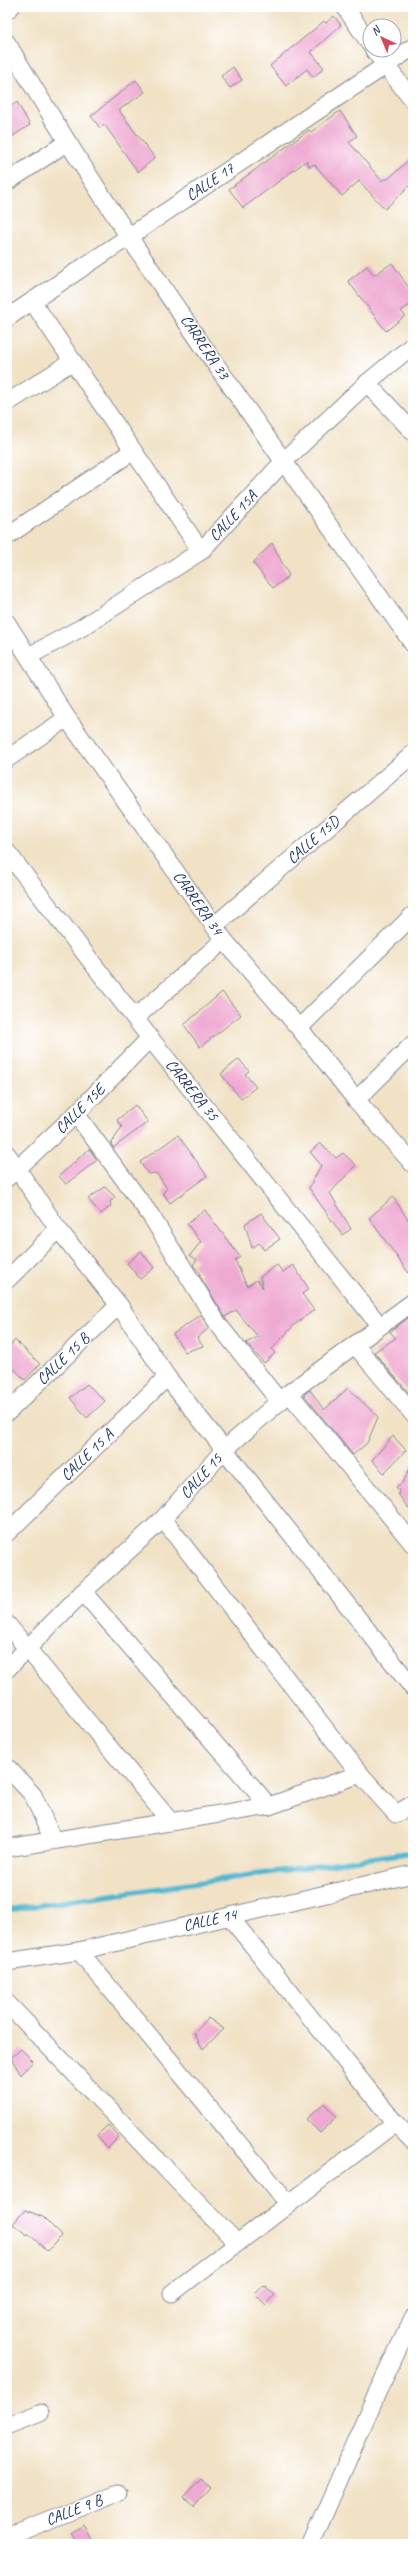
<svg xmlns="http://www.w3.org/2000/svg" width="420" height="2551" font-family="Caveat,sans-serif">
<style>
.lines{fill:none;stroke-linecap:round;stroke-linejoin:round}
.stream{stroke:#52b7d1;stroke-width:5.5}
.building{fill:#efaad2}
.street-casing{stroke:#868892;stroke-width:19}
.street{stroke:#fff;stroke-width:17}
.labels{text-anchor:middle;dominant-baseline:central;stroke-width:3;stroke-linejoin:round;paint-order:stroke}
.street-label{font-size:16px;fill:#1b2f5e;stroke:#fff}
</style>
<rect width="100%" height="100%" fill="#fff"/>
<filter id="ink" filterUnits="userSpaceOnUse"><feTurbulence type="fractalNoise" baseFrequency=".025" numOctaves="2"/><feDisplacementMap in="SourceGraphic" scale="8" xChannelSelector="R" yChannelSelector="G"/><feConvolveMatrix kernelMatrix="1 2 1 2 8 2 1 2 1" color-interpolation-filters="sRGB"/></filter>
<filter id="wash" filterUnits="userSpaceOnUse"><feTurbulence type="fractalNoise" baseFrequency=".012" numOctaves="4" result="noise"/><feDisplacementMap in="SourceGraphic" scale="16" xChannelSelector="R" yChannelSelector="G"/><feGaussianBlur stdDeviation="0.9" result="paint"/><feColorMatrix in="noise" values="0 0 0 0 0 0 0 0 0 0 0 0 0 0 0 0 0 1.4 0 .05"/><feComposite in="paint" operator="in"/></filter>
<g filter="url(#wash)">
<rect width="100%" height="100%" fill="#f1e2c6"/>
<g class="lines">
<polyline class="stream" points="7,1910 413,1852"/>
</g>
<g id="blocks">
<g class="building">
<polygon points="334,16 341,25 311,52 324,68 313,77 307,69 286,86 270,66 324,21 326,23"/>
<polygon points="233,67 242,80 230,88 221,76"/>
<polygon points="136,80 145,92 120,109 120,112 155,158 138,172 104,124 100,128 91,116"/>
<polygon points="17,102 30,125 7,140 7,109"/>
<polygon points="340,111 357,136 349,142 382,181 385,178 387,180 413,156 413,182 385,209 359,181 342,196 314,164 310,167 306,161 243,208 229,189 309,130 311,132"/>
<polygon points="392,263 413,294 413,303 401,311 405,316 386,331 348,281 367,266 374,275"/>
<polygon points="272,543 289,576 273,588 253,563"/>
<polygon points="222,992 241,1015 200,1047 184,1025"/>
<polygon points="239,1059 249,1071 245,1074 256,1087 241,1099 221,1074"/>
<polygon points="135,1105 148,1122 113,1148 111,1144 122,1127 117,1120"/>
<polygon points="178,1135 207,1176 170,1203 163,1193 167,1188 156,1173 148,1174 140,1162"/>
<polygon points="320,1143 336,1158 343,1153 356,1165 330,1193 351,1229 342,1235 309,1188 321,1165 310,1152"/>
<polygon points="89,1149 97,1160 66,1184 59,1176"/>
<polygon points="105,1187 115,1197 110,1202 111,1206 101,1214 88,1199"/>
<polygon points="393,1197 413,1227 413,1279 369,1218"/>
<polygon points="205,1210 240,1257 235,1260 247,1286 257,1280 263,1288 260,1277 277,1265 283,1272 293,1265 309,1289 302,1294 314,1310 293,1326 272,1349 275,1353 264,1363 246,1343 258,1337 236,1310 225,1317 199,1275 201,1274 193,1265 197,1260 190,1255 201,1242 187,1224"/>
<polygon points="261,1213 280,1239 264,1250 259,1243 252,1248 245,1224"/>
<polygon points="141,1251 154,1268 140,1279 127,1263"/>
<polygon points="413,1314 413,1398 374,1352 396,1338 390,1332"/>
<polygon points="201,1315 209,1328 197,1338 203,1346 185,1352 173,1334"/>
<polygon points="15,1340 40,1364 25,1380 7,1362 7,1349"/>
<polygon points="87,1384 105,1401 87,1418 70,1398"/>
<polygon points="348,1388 378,1417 367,1443 353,1455 304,1395 310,1390 324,1410"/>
<polygon points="393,1436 406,1450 384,1473 372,1460"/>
<polygon points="413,1463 413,1514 398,1494 399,1491 396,1487 403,1482"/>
<polygon points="208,2018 224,2029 203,2049 194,2033"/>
<polygon points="21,2049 33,2061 21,2075 11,2058"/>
<polygon points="324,2103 337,2117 320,2133 306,2119"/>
<polygon points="108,2125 119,2137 107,2149 97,2135"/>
<polygon points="25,2210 43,2217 62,2236 47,2251 28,2233 27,2235 13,2224"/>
<polygon points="264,2285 275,2295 266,2305 255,2294"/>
<polygon points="201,2479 211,2488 194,2508 183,2498"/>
<polygon points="85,2526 95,2544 78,2544 72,2533"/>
</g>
</g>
</g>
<g filter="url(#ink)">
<use href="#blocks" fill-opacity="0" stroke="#868892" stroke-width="1"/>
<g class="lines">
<g class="street-casing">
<g id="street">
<polyline points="345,7 370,44"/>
<polyline points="7,10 11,7"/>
<path d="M7,43c123,208 267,404 406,601"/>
<polyline points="374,50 413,101"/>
<polyline points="7,182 66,143"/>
<polyline points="32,301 201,551"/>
<polyline points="7,318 413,47"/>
<polyline points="367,383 413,432"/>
<polyline points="7,403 73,361"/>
<polyline points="7,536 133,451"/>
<polyline points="7,623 67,718 224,940 299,1028 356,1100 413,1164"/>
<polyline points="29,656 81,628 201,551 284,461 367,383 413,345"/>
<polyline points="7,759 67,718"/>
<polyline points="7,852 150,1038 380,1326"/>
<polyline points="214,926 413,754"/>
<polyline points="135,1018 224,940"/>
<polyline points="299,1028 413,915"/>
<polyline points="356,1100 413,1044"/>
<polyline points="76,1114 151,1216 218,1324 280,1402"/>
<polyline points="7,1154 58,1229 119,1305 167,1377 413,1688"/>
<polyline points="7,1178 76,1114 150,1038"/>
<polyline points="7,1280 58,1229"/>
<polyline points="355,1345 413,1414"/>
<polyline points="289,1393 413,1544"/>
<polyline points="7,1413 119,1305"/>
<polyline points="163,1519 360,1774 396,1814 413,1804"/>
<polyline points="7,1533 167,1377"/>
<polyline points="83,1592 269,1806"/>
<polyline points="7,1624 170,1821"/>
<polyline points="7,1669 83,1592 163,1519 224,1450 289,1393 413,1302"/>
<polyline points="7,1767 33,1795 53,1840"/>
<polyline points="7,1848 269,1806 360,1774"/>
<polyline points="229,1916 395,2123 413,2141"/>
<polyline points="79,1951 289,2204"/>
<polyline points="7,1962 79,1951 413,1874"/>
<polyline points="7,2003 237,2243"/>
<polyline points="172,2293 395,2123"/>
<polyline points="7,2426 40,2413"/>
<polyline points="7,2536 118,2493"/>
<polyline points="311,2544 376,2395 413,2318"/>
</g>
</g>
<use href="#street" class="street"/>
</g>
</g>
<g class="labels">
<g class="street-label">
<text transform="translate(210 182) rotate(-34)">CALLE 17</text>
<text transform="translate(205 347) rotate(56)">CARRERA 33</text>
<text transform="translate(233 516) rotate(-47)">CALLE 15A</text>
<text transform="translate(313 840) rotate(-41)">CALLE 15D</text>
<text transform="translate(198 903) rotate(55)">CARRERA 34</text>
<text transform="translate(192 1090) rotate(51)">CARRERA 35</text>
<text transform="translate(80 1109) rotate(-45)">CALLE 15E</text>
<text transform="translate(63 1359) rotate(-44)">CALLE 15 B</text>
<text transform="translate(87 1455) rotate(-44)">CALLE 15 A</text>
<text transform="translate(201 1476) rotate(-48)">CALLE 15</text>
<text transform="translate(210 1920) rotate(-13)">CALLE 14</text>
<text transform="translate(74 2510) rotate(-21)">CALLE 9 B</text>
</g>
</g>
<rect width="420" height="2551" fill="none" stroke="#fff" stroke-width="24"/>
<g transform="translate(382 38) rotate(316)"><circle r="19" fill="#ffffff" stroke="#a4acbf"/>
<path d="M0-3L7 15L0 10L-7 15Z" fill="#d1495b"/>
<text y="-6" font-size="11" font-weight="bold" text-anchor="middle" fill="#1b2f5e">N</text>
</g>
</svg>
